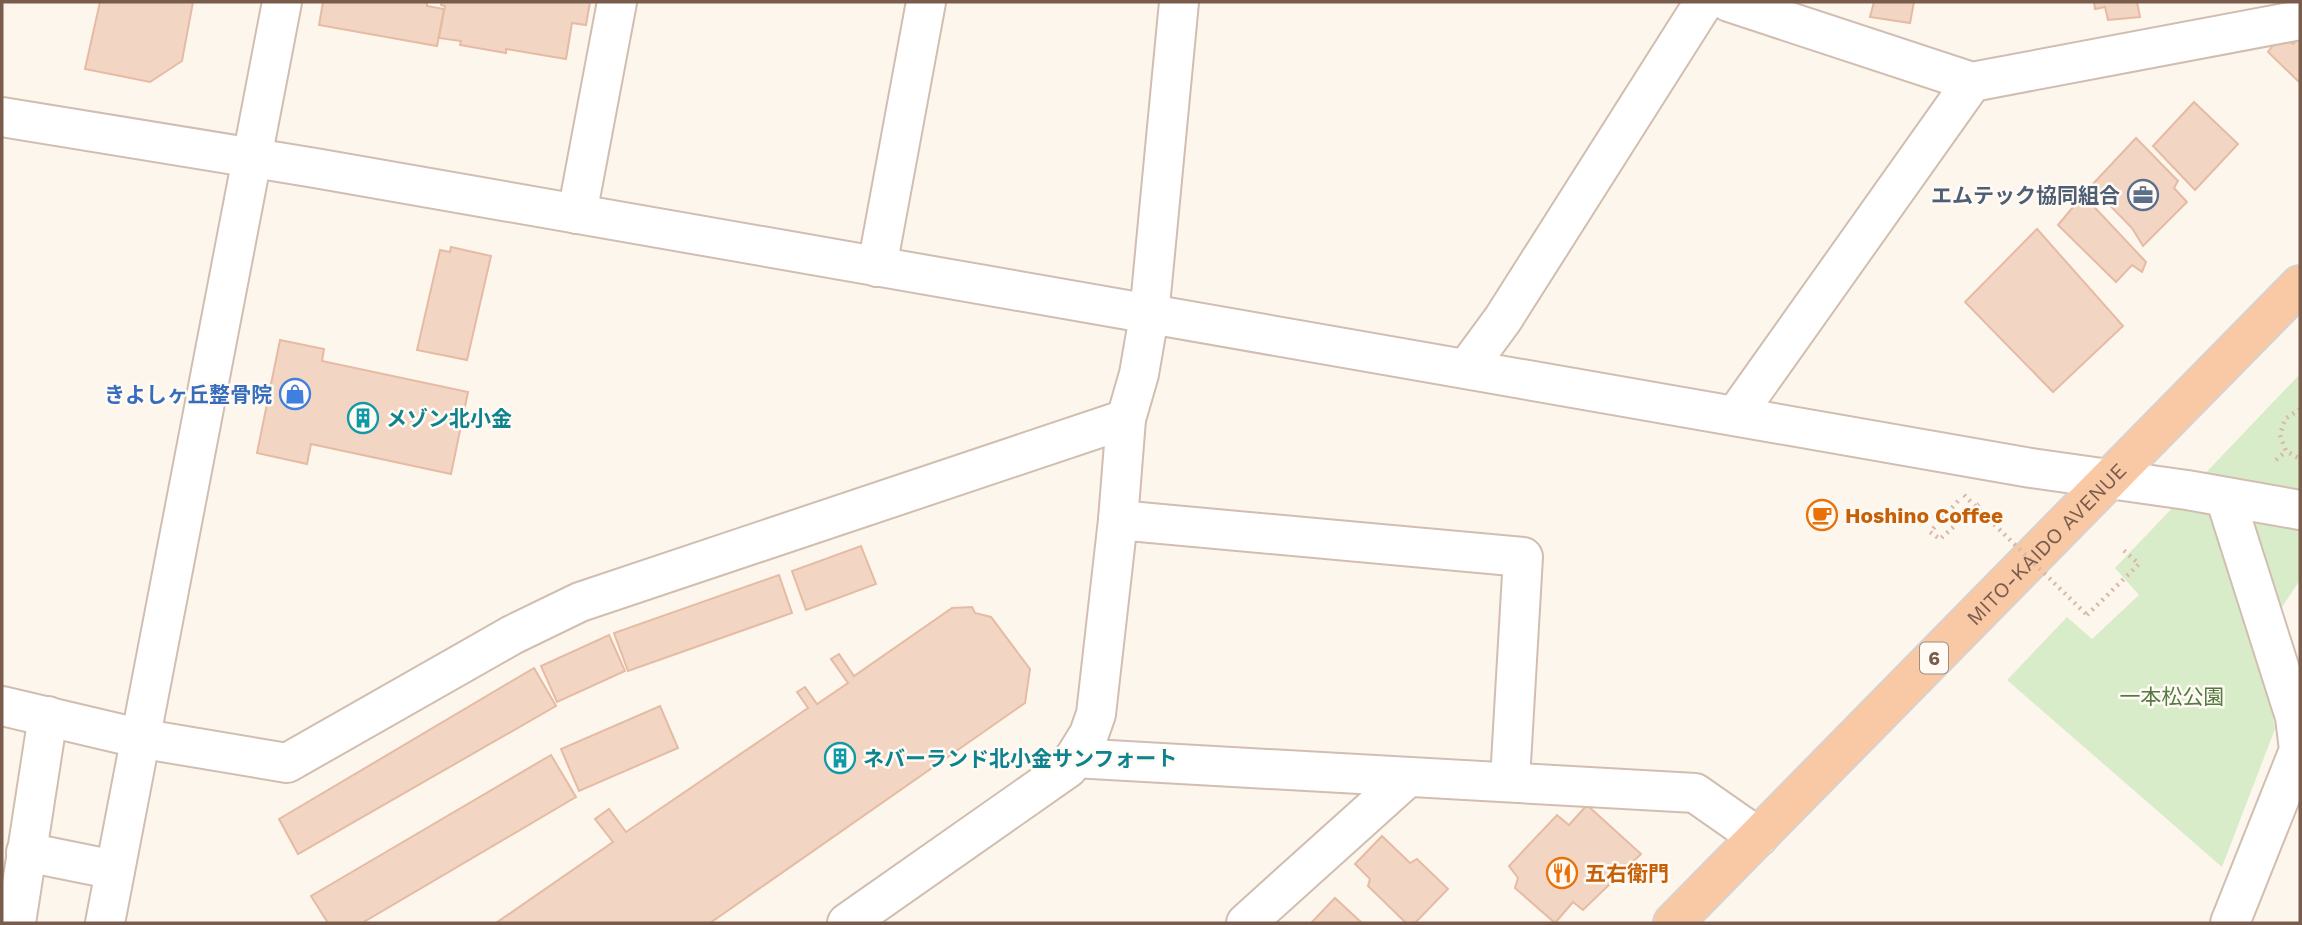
<svg xmlns="http://www.w3.org/2000/svg" width="2302" height="925" font-family="'Work Sans','Noto Sans JP',sans-serif">
<style>
.green{fill:#d8ecc9}
.building{fill:#f3d5c3;stroke:#e6bba3;stroke-width:2}
.lines{fill:none;stroke-linecap:round;stroke-linejoin:round}
.minor-casing{stroke:#d1beb0;stroke-width:42}
.tertiary-casing{stroke:#d1beb0;stroke-width:42}
.trunk-casing{stroke:#dad1cd;stroke-width:42}
.path{stroke:#d9b8a5;stroke-width:4.5;stroke-dasharray:2 5;stroke-linecap:butt}
.minor{stroke:#fff;stroke-width:38}
.tertiary{stroke:#fff;stroke-width:38}
.trunk{stroke:#f9c8a4;stroke-width:38}
.path-bridge{stroke:#d9b8a5;stroke-width:4.5;stroke-dasharray:2 5;stroke-linecap:butt}
.labels{text-anchor:middle;dominant-baseline:central;stroke-width:5;stroke-linejoin:round;paint-order:stroke}
.shield{fill:#fffaf3;stroke:#a28b7f;stroke-width:2}
.shield-label{font-size:19px;font-weight:bold;fill:#7a5c4d}
.service-label{font-size:21px;font-weight:bold;fill:#4e5e75;stroke:#fffaf3;text-anchor:end}
.shop-label{font-size:21px;font-weight:bold;fill:#366cbe;stroke:#fffaf3;text-anchor:end}
.culture-label{font-size:21px;font-weight:bold;fill:#0d838f;stroke:#fffaf3;text-anchor:start}
.food-label{font-size:21px;font-weight:bold;fill:#c56008;stroke:#fffaf3;text-anchor:start}
.street-label{font-size:21px;fill:#7a5c4d;stroke:#fffaf3}
.park-label{font-size:21px;fill:#537a41;stroke:#fffaf3}
</style>
<rect width="100%" height="100%" fill="#fdf6ec"/>
<polygon class="green" points="2300,374 2300,580 2260,640 2275,729 2222,867 2007,680 2067,617 2092,639 2139,595 2115,568"/>
<g class="building">
<polygon points="100,2 193,2 182,61 150,82 85,69"/>
<polygon points="323,2 427,2 427,6 444,9 437,46 319,25"/>
<polygon points="442,2 590,2 586,25 572,23 566,59 506,49 506,53 460,45 461,41 439,38 445,6 441,5"/>
<polygon points="1874,2 1914,2 1910,23 1870,17"/>
<polygon points="2094,2 2137,2 2140,17 2108,20 2105,7 2095,9"/>
<polygon points="2280,36 2293,44 2300,37 2300,83 2268,52"/>
<polygon points="2194,102 2238,144 2195,190 2153,146"/>
<polygon points="2136,138 2178,181 2174,188 2187,202 2143,246 2132,228 2091,186"/>
<polygon points="2083,195 2146,262 2142,272 2132,265 2116,282 2058,225"/>
<polygon points="2037,229 2123,326 2053,392 1965,302"/>
<polygon points="451,247 491,256 467,360 417,350 440,250 450,252"/>
<polygon points="280,340 324,349 322,361 468,392 451,474 311,444 307,464 257,453"/>
<polygon points="861,546 876,584 806,610 792,571"/>
<polygon points="779,575 792,613 628,671 614,633"/>
<polygon points="972,607 975,613 991,617 1030,669 1025,703 710,923 496,923 613,842 595,819 609,809 626,832 808,708 797,692 805,687 817,704 848,683 831,659 839,654 854,676 952,608"/>
<polygon points="609,635 625,671 557,702 541,666"/>
<polygon points="534,668 556,706 298,854 279,819"/>
<polygon points="660,706 678,748 579,791 561,749"/>
<polygon points="551,755 576,797 362,923 328,923 311,896"/>
<polygon points="1587,805 1641,854 1583,910 1573,902 1555,923 1515,888 1518,878 1509,866 1557,815 1569,825"/>
<polygon points="1382,836 1410,863 1417,859 1448,889 1415,923 1406,923 1368,886 1370,879 1355,864"/>
<polygon points="1335,898 1362,923 1311,923"/>
</g>
<g class="lines">
<g class="minor-casing">
<g id="minor">
<polyline points="1729,2 1972,82 2300,20"/>
<polyline points="577,214 617,2"/>
<polyline points="877,267 926,2"/>
<polyline points="1467,368 1503,319 1704,2"/>
<polyline points="1735,416 1972,82"/>
<polyline points="2225,497 2295,717 2299,750 2230,923"/>
<polyline points="1118,520 1523,557 1510,780"/>
<polyline points="2,706 138,738 287,763 512,635 580,602 1126,419"/>
<polyline points="1074,758 1695,793 1758,837"/>
<polyline points="26,852 115,870"/>
<polyline points="16,923 48,716"/>
<polyline points="847,923 1068,768 1089,734 1096,714 1118,520 1126,419 1139,374 1149,316 1179,2"/>
<polyline points="1246,923 1407,778"/>
</g>
</g>
<g class="tertiary-casing">
<g id="tertiary">
<polyline points="2,117 315,168 2031,468 2187,490 2300,510"/>
<polyline points="105,923 282,2"/>
</g>
</g>
<g class="trunk-casing">
<g id="trunk">
<path id="s1" d="M1673,923l627,-638"/>
</g>
</g>
<g class="path">
<polyline points="2300,409 2285,419 2280,435 2286,451 2300,459"/>
<polyline points="2276,460 2286,451"/>
<polyline points="1958,501 1930,532 1940,539 1979,504"/>
<polyline points="2087,615 2139,564 2121,548"/>
</g>
<use href="#minor" class="minor"/>
<use href="#tertiary" class="tertiary"/>
<use href="#trunk" class="trunk"/>
<polyline class="path-bridge" points="1964,495 2087,615"/>
</g>
<defs>
<g id="office-ring" transform="scale(1.575)"><circle r="9.5" fill="#fffaf3" stroke="#5c6f8a" stroke-width="1.5"/><path d="M-6-3h4V-5.5h4V-3h4V5H-6ZM-1-4.5V-3h2v-1.5ZM-6 0V1H6V0Z" fill="#5c6f8a"/></g>
<g id="shop-ring" transform="scale(1.575)"><circle r="9.5" fill="#fffaf3" stroke="#3f7fe0" stroke-width="1.5"/><path d="M-5-2.5h2.3a2.7 3.5 0 0 1 5.4 0H5L5.5 6h-11ZM-1.5-2.5h3a1.5 2.3 0 0 0-3 0Z" fill="#3f7fe0"/></g>
<g id="building-ring" transform="scale(1.575)"><circle r="9.5" fill="#fffaf3" stroke="#0f9aa8" stroke-width="1.5"/><path d="M-4-6H4V6H1V3H-1V6H-4ZM-2.5-4.3h1.7v1.8h-1.7ZM.8-4.3h1.7v1.8H.8ZM-2.5-1h1.7V.8h-1.7ZM.8-1h1.7V.8H.8Z" fill="#0f9aa8"/></g>
<g id="cafe-ring" transform="scale(1.575)"><circle r="9.5" fill="#fffaf3" stroke="#e8710a" stroke-width="1.5"/><path d="M-5.5-4.5H6V0H3Q3 3.5 0 3.5H-2.5Q-5.5 3.5-5.5 0ZM3-3.2v2h1.7v-2ZM-6 4.5H4V6H-6Z" fill="#e8710a"/></g>
<g id="restaurant-ring" transform="scale(1.575)"><circle r="9.5" fill="#fffaf3" stroke="#e8710a" stroke-width="1.5"/><path d="M-5-6h1v4h1v-4h1v4h1v-4h1v5L-1.5 .5V6h-2V.5L-5-1ZM5-6V6H3V1.5H1.5Q1.5-4 5-6Z" fill="#e8710a"/></g>
</defs>
<g fill-rule="evenodd">
<use href="#office-ring" x="2143" y="195"/>
<use href="#shop-ring" x="295" y="394"/>
<use href="#building-ring" x="363" y="418"/>
<use href="#cafe-ring" x="1822" y="515"/>
<use href="#building-ring" x="840" y="758"/>
<use href="#restaurant-ring" x="1562" y="873"/>
</g>
<g class="labels">
<rect class="shield" x="1920" y="642.5" width="28" height="31" rx="5"/>
<g class="shield-label">
<text x="1934" y="658">6</text>
</g>
<g class="service-label">
<text x="2120" y="195">エムテック協同組合</text>
</g>
<g class="shop-label">
<text x="272" y="394">きよしヶ丘整骨院</text>
</g>
<g class="culture-label">
<text x="386" y="418">メゾン北小金</text>
<text x="863" y="758">ネバーランド北小金サンフォート</text>
</g>
<g class="food-label">
<text x="1845" y="515">Hoshino Coffee</text>
<text x="1585" y="873">五右衛門</text>
</g>
<g class="street-label">
<text stroke="none"><textPath href="#s1" startOffset="532">MITO-KAIDO AVENUE</textPath></text>
</g>
<g class="park-label">
<text x="2172" y="696">一本松公園</text>
</g>
</g>
<rect width="2302" height="925" fill="none" stroke="#7a5c4d" stroke-width="7"/>
</svg>
